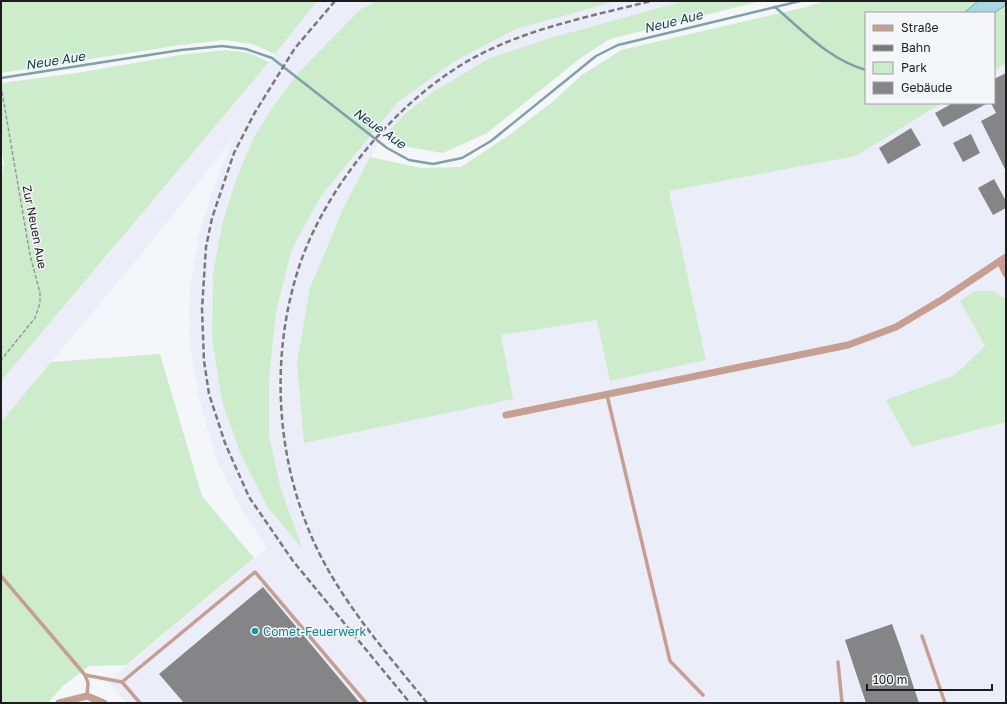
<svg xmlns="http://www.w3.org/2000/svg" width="1007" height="704" font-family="'Golos Text',sans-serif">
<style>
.built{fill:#ebedf8}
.green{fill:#cceccb}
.water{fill:#a5dae2;stroke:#7ca1a7}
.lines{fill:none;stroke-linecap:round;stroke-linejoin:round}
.stream{stroke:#7ca1a7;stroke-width:2.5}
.building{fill:#858588}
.path{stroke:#98989b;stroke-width:1.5;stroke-dasharray:4 2;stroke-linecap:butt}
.service{stroke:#c79f92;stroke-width:3.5}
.minor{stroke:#c79f92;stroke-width:7}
.rail{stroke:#79797b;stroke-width:2.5;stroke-dasharray:6 3;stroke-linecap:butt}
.culture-dot{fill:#0f9aa8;stroke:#f5f6f9;stroke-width:1.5}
.labels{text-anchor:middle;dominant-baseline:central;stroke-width:3;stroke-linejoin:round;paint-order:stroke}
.street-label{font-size:12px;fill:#1c1c1d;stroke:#f5f6f9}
.culture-label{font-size:12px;fill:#0d838f;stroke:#f5f6f9;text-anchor:start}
.water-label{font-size:13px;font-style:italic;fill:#0f3f46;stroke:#f5f6f9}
</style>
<rect width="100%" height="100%" fill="#f5f6f9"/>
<polygon class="built" points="317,1 377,1 361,9 270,111 254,137 236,178 223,221 213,273 212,338 222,402 241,455 268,508 302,549 281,489 269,436 269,379 276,313 292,249 321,196 398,102 455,61 516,29 617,1 684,1 551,38 433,92 404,115 378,143 344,207 513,399 501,335 597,320 610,380 706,359 669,191 856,156 942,103 994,103 994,71 1006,63 1006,703 126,703 108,681 267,548 241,509 216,459 199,398 189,339 190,291 199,234 214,186 233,138 154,239 1,422 1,381 269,62"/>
<g class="green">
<polygon points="1,1 317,1 275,54 252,44 224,40 181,45 1,73"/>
<polygon points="377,1 617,1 516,29 455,61 398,102 321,196 292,249 276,313 269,379 269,436 281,489 303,550 268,508 241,455 222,402 212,338 213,273 223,221 236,179 254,137 270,111 299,72 361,9"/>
<polygon points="684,1 761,1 610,39 582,57 487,133 443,153 408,147 386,134 404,115 433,92 490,58 550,38"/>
<polygon points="825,1 1006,1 1006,63 994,71 994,13 866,13 866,103 942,103 856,156 669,191 706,360 610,381 597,320 501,335 513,399 304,443 297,362 310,288 344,207 370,157 421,168 461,167 509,135 551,103 582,75 621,50 802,8"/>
<polygon points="225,50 249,53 269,62 1,381 1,184 4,164 1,144 1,83 77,73 180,55"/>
<polygon points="975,291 993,291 1006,299 1006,422 912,447 886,400 955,375 985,346 960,301"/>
<polygon points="160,354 202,496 254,558 126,665 89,666 63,686 48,703 1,703 1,422 51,362"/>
</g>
<polygon class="water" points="978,1 1006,1 1006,5 994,13 964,13"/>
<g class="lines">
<g class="stream">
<path d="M775,7c28,24 55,53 91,63"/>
<polyline points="1,78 181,50 222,46 246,49 272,58 387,148 409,160 433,164 462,158 491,141 596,56 618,45 800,1"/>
<polyline points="1,166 1,168"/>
</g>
</g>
<g class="building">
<polygon points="1006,73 1006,171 981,121 996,113 991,103 994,103 994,79"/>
<polygon points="953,103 988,103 943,127 935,113"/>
<polygon points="911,128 921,145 888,164 879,148"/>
<polygon points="971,134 980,153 963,162 953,143"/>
<polygon points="994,179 1006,201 1006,208 993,215 978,188"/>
<polygon points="263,587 360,703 184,703 159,674"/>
<polygon points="892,624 900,646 919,703 866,703 845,640"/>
</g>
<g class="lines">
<polyline class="path" points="1,86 30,255 40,293 40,303 35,318 1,360"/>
<g class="service">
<polyline points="607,395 670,661 703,695"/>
<polyline points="1,576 85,675 88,683 87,696"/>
<polyline points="922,636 945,703"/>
<polyline points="838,662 842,703"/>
<polyline points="85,675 122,682 255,572 366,703"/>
<polyline points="122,682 140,703"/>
</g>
<g class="minor">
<polyline points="1006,257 1000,261 1006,274"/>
<polyline points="506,415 848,345 896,327 943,299 1000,261"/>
<polyline points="59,703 87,696 104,703"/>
</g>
<g class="rail">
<polyline points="335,1 295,48 254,114 234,153 212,218 206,247 202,309 204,361 209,394 225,443 249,497 293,561 410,703"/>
<path d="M427,703c-45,-56 -95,-111 -121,-180 -31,-80 -34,-174 -7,-256 27,-82 100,-169 176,-210 54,-29 117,-41 176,-56"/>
</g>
</g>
<circle class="culture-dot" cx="255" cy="631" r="4"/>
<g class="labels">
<g class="street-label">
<text transform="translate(35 227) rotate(79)">Zur Neuen Aue</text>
</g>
<g class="culture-label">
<text x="263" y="631">Comet-Feuerwerk</text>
</g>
<g class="water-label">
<text transform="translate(673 21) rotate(-14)">Neue Aue</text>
<text transform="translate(55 60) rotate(-9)">Neue Aue</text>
<text transform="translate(380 128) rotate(35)">Neue Aue</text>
</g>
</g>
<rect width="1007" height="704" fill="none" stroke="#1c1c1d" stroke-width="4"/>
<rect x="865" y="12" width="130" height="92" fill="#f5f6f9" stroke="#9e9fa1"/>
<rect x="873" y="25" width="20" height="6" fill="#c79f92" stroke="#9e9fa1"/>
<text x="901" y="32" font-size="12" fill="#1c1c1d">Straße</text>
<rect x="873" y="45" width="20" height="6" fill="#79797b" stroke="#9e9fa1"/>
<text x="901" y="52" font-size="12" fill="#1c1c1d">Bahn</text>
<rect x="873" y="62" width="20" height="12" fill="#cceccb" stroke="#9e9fa1"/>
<text x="901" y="72" font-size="12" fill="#1c1c1d">Park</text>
<rect x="873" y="82" width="20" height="12" fill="#858588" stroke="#9e9fa1"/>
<text x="901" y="92" font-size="12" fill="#1c1c1d">Gebäude</text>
<path d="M867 684v6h125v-6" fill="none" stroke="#1c1c1d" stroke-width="2"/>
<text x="873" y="684" font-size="12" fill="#1c1c1d" stroke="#f5f6f9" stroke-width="3" paint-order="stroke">100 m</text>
</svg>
